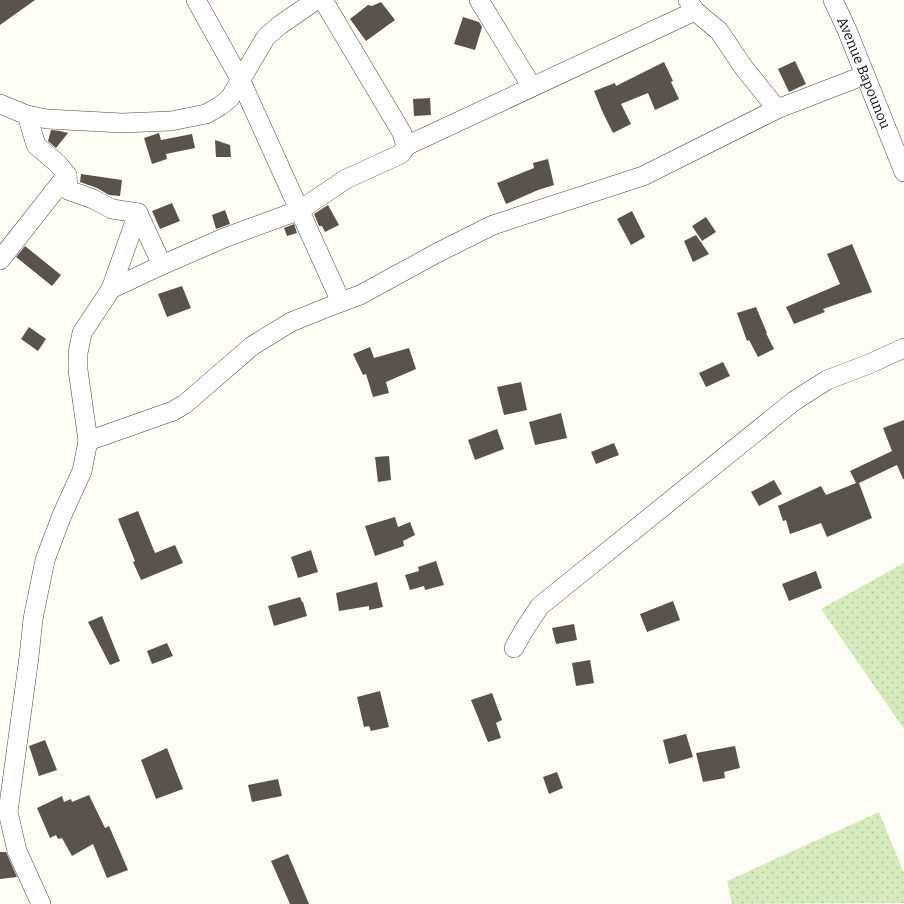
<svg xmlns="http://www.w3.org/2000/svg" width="904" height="904" font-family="Bitter,serif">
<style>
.grass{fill:url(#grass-dots)}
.building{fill:#5a524d}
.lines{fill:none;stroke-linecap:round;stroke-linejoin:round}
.street-casing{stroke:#444;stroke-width:20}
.street{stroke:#fff;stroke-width:19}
.labels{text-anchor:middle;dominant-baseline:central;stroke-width:5;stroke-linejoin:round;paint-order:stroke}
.street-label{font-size:14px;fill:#111;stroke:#fff}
</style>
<defs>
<pattern id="grass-dots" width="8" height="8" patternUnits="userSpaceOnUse" patternTransform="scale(1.25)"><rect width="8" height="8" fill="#d5ebbd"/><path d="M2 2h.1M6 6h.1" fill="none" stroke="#b6c8a1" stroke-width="1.8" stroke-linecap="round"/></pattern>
</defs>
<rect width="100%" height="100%" fill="#fffdf5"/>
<g class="grass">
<polygon points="904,563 904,729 821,609"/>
<polygon points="879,812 904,873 904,903 732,904 727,881"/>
</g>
<g class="building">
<polygon points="0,0 35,0 0,25"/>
<polygon points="381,2 395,20 366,41 350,19 368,5 372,6"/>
<polygon points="463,17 479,22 482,27 475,50 454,44"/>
<polygon points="795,61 806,84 789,92 778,69"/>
<polygon points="664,62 673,81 671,82 679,99 655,110 648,93 621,104 631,124 613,133 603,113 594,91 615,83 616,86"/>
<polygon points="430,98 431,115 414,116 413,99"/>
<polygon points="51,130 60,131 68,133 56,148 48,141"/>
<polygon points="159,133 161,140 192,134 195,148 166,154 167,159 152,164 144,138"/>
<polygon points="215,140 230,145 231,157 216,157"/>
<polygon points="548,159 554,185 538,190 506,204 497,183 534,168 533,163"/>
<polygon points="81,174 122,180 120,196 109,195 97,188 80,182"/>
<polygon points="172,203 180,221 160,229 152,211"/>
<polygon points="328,205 339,225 325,232 322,226 319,226 314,214"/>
<polygon points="225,210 230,224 216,229 212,215"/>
<polygon points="632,211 645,237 631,245 617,219"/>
<polygon points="706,217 716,232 702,241 692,226"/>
<polygon points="294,224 297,233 287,236 284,228"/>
<polygon points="696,235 709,254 693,262 684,241"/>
<polygon points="852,244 872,292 823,309 825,312 794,324 786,307 840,284 827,254"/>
<polygon points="25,246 61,275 52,286 16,257"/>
<polygon points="182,286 191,308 167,317 158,294"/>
<polygon points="756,307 767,333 766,333 774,349 758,357 749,340 747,341 737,313"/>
<polygon points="29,327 46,339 38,351 21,339"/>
<polygon points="370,347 374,358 409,348 416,369 386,382 389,393 373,397 366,374 363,375 353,354"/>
<polygon points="723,362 730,376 706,387 699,373"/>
<polygon points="521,382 527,410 504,415 497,387"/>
<polygon points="561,413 567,438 535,445 529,422"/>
<polygon points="904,420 904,479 903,479 897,465 859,483 872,518 827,537 821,523 790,534 786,520 783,521 778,506 821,486 826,495 856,483 850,471 892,451 883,428"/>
<polygon points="497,429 504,449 475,460 468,440"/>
<polygon points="614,443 619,455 596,464 591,452"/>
<polygon points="389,456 391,480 378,482 375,457"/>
<polygon points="774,480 782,494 759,506 751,492"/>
<polygon points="138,511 155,553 175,545 183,563 141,580 133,562 135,561 118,519"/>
<polygon points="395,517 398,527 410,522 415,535 403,541 404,546 375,556 365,526"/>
<polygon points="311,550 318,572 298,578 291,557"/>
<polygon points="436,561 444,585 425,590 424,586 410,590 405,575 419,571 418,567"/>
<polygon points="816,571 822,588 789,601 782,584"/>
<polygon points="377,582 383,607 369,610 369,606 339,611 336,593"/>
<polygon points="300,597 302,602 303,602 307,616 274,626 268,606"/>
<polygon points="673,601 680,620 647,632 640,614"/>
<polygon points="102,616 120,661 110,665 88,622"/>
<polygon points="574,624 577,640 556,644 552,628"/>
<polygon points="167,643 173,656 152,664 147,651"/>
<polygon points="590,660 594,683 576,686 572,663"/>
<polygon points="380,691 389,727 371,731 369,726 364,727 357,697"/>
<polygon points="492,693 502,720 496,723 501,738 488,742 471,700"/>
<polygon points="686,734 693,757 669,764 663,740"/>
<polygon points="45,740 57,770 39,776 29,746"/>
<polygon points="735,746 740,768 724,772 725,778 703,782 696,753"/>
<polygon points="167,748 183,789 156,799 141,760"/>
<polygon points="557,772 563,788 549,794 543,777"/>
<polygon points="278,779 282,796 252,802 248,785"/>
<polygon points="89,795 105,828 109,826 128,870 107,878 93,844 72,856 62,838 58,839 56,835 50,838 37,808 62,796 64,802 71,799 72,802"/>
<polygon points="0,852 6,852 17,877 0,879"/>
<polygon points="288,854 309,904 290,904 271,861"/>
</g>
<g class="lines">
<g class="street-casing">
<g id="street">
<polyline points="196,0 240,79 341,302"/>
<polyline points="479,0 532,87"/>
<polyline points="688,0 695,11 719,31 744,68 777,109"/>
<path id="s1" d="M833,0l14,30 57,142"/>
<polyline points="0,104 27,115 47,119 122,123 171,121 206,114 220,106 230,98 266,37 280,25 316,0"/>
<polyline points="27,115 36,145 58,164 67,175 68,190 93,199 112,209 138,213 162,265"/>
<polyline points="406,146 695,11"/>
<polyline points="0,260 67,175"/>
<polyline points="111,289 138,213"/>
<polyline points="88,441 78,370 78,353 82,333 111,289 162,265 224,238 300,210 346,179 401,154 406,146 402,133 323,0"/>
<polyline points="514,648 524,630 540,606 794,401 827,380 869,364 904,348"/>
<polyline points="41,904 17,851 8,812 29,657 33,619 45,560 62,515 82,471 88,441 173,411 185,404 252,346 291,322 341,302 360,295 437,253 493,225 643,176 777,109 865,75"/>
</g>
</g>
<use href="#street" class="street"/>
</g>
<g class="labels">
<g class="street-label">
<text stroke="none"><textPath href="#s1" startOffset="79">Avenue Bapounou</textPath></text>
</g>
</g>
</svg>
